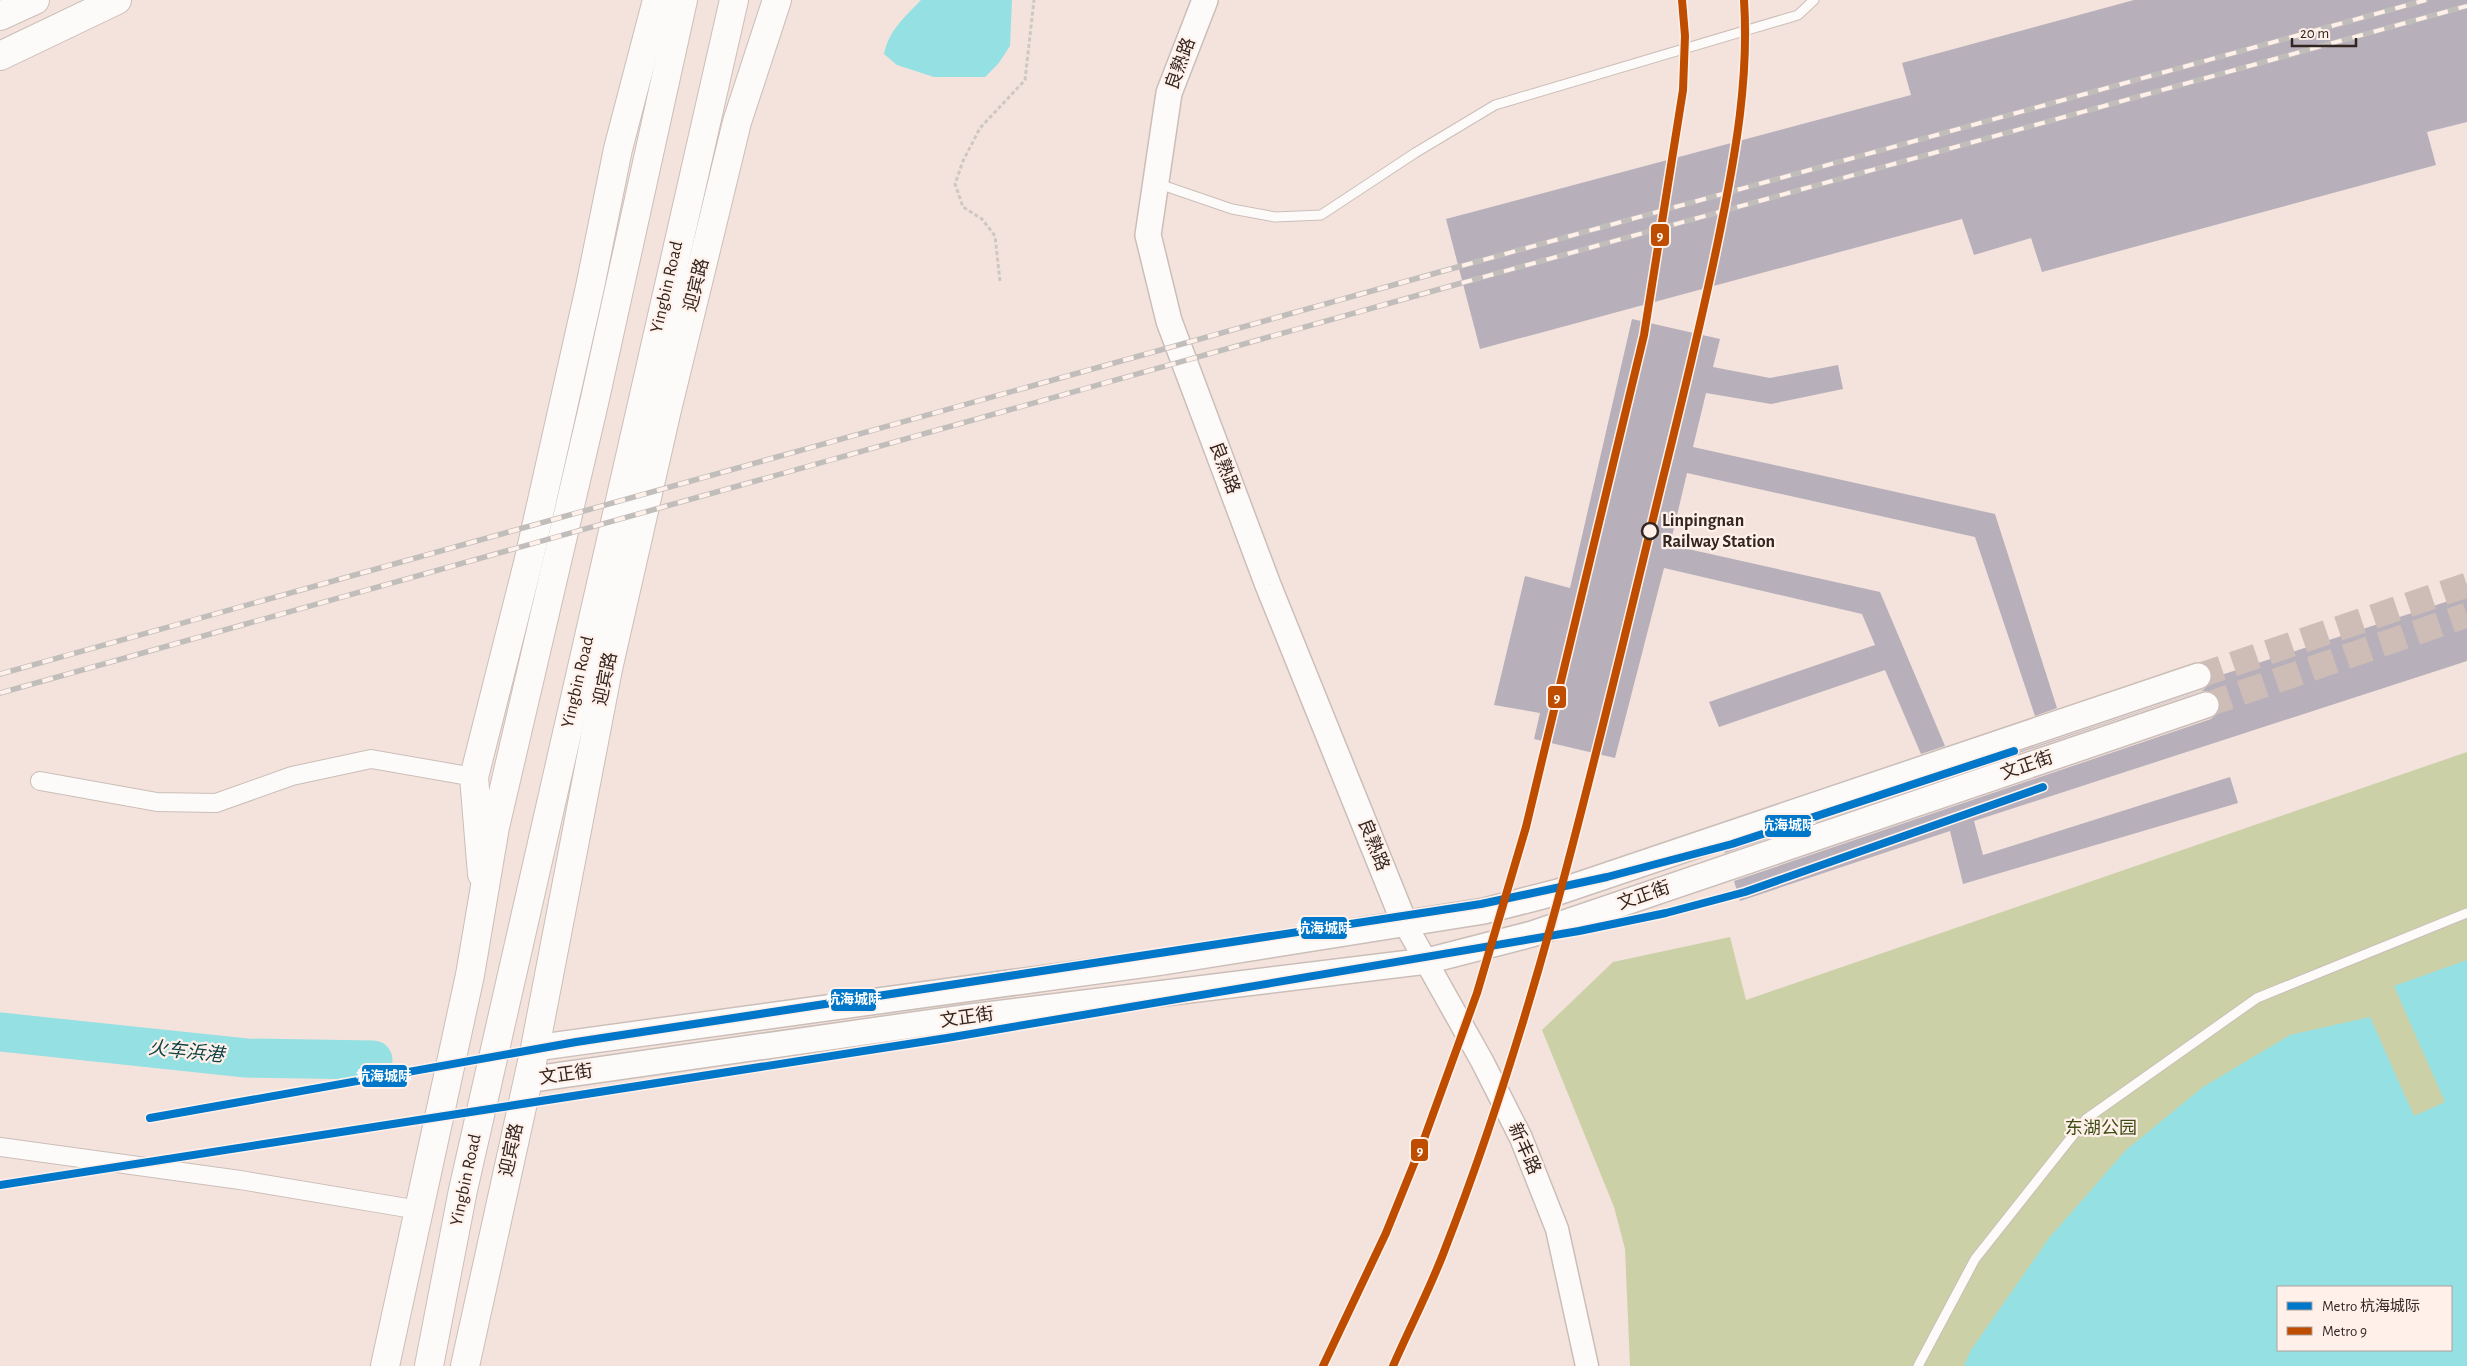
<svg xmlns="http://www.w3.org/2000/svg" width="2467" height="1366" font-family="'Alegreya Sans','Noto Sans SC',sans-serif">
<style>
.green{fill:#cbd0a7;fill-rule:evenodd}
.water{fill:#94e0e3;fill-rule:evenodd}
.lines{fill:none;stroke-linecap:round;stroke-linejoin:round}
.river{stroke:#94e0e3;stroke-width:39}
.building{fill:#b7afba}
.secondary-tunnel{stroke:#cdbdb6;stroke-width:25;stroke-dasharray:25 12;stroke-linecap:butt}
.service-casing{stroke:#cbbeb8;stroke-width:11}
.minor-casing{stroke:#cbbeb8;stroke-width:20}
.tertiary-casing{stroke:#cbbeb8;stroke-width:25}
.secondary-casing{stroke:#cbbeb8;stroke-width:28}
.primary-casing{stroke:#cbbeb8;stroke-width:30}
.trunk-casing{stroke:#cbbeb8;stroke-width:30}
.motorway-casing{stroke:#cbbeb8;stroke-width:30}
.path{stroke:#cec8c5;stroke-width:3;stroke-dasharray:4 2.5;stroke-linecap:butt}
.service{stroke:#fdfbfa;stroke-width:9}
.minor{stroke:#fdfbfa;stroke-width:18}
.tertiary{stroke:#fdfbfa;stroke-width:22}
.secondary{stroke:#fdfbfa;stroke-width:25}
.primary{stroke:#fdfbfa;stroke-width:28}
.trunk{stroke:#fdfbfa;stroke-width:28}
.motorway{stroke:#fdfbfa;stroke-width:28}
.rail-casing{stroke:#c1bdbb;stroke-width:5.5}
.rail{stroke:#fff0ea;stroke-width:4;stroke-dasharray:11;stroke-linecap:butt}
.metro-1-casing{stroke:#fff0ea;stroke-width:11}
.metro-2-casing{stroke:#fff0ea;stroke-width:11}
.metro-1{stroke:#0077c8;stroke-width:8}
.metro-2{stroke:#be4d00;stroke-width:8}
.stop-dot{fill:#fff0ea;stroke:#332620;stroke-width:2.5}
.labels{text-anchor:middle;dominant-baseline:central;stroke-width:4.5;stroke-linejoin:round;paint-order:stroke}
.street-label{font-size:18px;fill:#332620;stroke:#fff0ea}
.stop-label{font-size:18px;font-weight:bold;fill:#332620;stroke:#fff0ea;text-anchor:start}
.park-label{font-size:18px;fill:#3f4e17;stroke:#fff0ea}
.water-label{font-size:19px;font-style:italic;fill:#0d4346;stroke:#fff0ea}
.line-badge{stroke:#fff0ea;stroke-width:2}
.badge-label{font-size:14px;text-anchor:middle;font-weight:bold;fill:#fff}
</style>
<rect width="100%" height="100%" fill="#f3e3dc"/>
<path class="green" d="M2467,752v614h-837l-5,-117 -11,-42 -72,-177 71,-68 117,-25 16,63zM2278,1287h173v63h-173z"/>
<g class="water">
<path d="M921,0h91l-2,46 -12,18 -13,13h-51l-37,-12 -13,-11c5,-24 21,-37 37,-54z"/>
<path d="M2467,960v406h-503l7,-16 78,-112 77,-88 77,-63 87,-52 80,-18 44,99 31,-14 -51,-116zM2451,1287v63h-173v-63z"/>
</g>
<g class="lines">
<polyline class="river" points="0,1032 246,1058 373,1060"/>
</g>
<g class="building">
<polygon points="2134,0 2467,0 2467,122 2427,132 2436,165 2042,272 2031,238 1974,255 1962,219 1480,349 1446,219 1911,95 1902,63"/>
<polygon points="1632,319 1720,339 1713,367 1770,378 1838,365 1843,389 1771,404 1706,393 1693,447 1995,514 2057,708 2035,716 1975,537 1687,473 1670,545 1880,592 1945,746 1921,754 1885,670 1719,727 1709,702 1875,645 1862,614 1664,568 1615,758 1534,739 1540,713 1494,705 1525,576 1570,588"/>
<polygon points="2467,595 2467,661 1974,821 1983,855 2230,777 2238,803 1963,884 1950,831 1740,901 1734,881 2211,719 2217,714 2220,701 2215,694 2208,691 2201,691 1725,853 1724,851 2203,690 2209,685 2212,678"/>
</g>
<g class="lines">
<g class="secondary-tunnel">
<polyline points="2198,676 2467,585"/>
<polyline points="2206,705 2467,615"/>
</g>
<g class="service-casing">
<g id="service">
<polyline points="1156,183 1232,209 1275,217 1321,215 1415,153 1495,105 1798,15 1814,0"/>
<polyline points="1918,1366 1975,1259 2086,1119 2257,998 2467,913"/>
</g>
</g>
<g class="minor-casing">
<g id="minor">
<polyline points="40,781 157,802 216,803 292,776 371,759 474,777"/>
<polyline points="0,1147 240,1180 419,1210"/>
</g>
</g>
<g class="tertiary-casing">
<polyline id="tertiary" points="1404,922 1482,1061 1521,1138 1557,1229 1587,1366"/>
</g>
<g class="secondary-casing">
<g id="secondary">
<polyline points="1205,0 1169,93 1148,235 1169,321 1268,585 1404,922"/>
<polyline points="535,1048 1162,962 1484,911 1558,892 2198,676"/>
<polyline points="527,1080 969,1017 1427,961 1532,934 2206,705"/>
</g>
</g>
<g class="primary-casing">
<g id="primary">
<polyline points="0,16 35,0"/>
<polyline points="482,874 474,777 528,563 590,287 618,149 657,0"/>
<polyline points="465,1366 535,1048 608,669 666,414 737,122 777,0"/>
</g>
</g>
<g class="trunk-casing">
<g id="trunk">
<polyline points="385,1366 470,975 495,827 594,403 683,0"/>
<polyline points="429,1366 463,1190 734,0"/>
</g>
</g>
<g class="motorway-casing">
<polyline id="motorway" points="0,56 117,0"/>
</g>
<polyline class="path" points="1000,281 995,236 982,219 963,207 955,184 963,161 980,128 1025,80 1034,0"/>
<use href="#service" class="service"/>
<use href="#minor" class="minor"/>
<use href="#tertiary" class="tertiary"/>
<use href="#secondary" class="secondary"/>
<use href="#primary" class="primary"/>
<use href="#trunk" class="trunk"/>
<use href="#motorway" class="motorway"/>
<g class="rail-casing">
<g id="rail">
<polyline points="0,674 1454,268 2426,0"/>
<polyline points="0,693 1458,284 2467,6"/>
</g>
</g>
<use href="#rail" class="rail"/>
<g class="metro-1-casing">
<g id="metro-1">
<polyline points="150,1118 576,1042 1481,904 1607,877 1732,844 2014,751"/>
<polyline points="0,1185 947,1038 1579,931 1666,913 1745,892 2043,787"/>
</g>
</g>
<g class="metro-2-casing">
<g id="metro-2">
<polyline points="1323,1366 1386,1233 1424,1139 1477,993 1526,827 1644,335 1683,90 1685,36 1682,0"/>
<path d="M1393,1366c17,-39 37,-77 52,-117 97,-248 154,-509 217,-767 21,-85 42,-170 59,-256 15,-75 28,-149 23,-226"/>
</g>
</g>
<use href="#metro-1" class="metro-1"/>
<use href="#metro-2" class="metro-2"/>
</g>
<circle class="stop-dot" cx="1650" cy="531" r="8"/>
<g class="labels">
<g class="street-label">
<text transform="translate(1181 64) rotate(-70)">良熟路</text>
<text transform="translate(697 285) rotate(-76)">迎宾路</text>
<text transform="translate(667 287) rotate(-77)">Yingbin Road</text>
<text transform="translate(1224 468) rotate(69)">良熟路</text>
<text transform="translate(606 679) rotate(-78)">迎宾路</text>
<text transform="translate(578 682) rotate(-77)">Yingbin Road</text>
<text transform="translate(2027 766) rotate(-19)">文正街</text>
<text transform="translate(1373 845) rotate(68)">良熟路</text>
<text transform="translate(1644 896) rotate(-19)">文正街</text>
<text transform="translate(967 1018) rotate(-8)">文正街</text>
<text transform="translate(566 1075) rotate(-8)">文正街</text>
<text transform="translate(1524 1149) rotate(66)">新丰路</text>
<text transform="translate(512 1150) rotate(-78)">迎宾路</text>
<text transform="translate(466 1180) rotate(-78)">Yingbin Road</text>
</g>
<g class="stop-label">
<text x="1662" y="521">Linpingnan<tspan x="1662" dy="21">Railway Station</tspan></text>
</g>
<g class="park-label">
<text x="2101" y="1129">东湖公园</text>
</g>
<g class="water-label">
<text transform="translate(186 1052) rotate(6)">火车浜港</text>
</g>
</g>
<g class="line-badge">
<rect x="1650" y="223" width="20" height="24" rx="5" fill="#be4d00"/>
<rect x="1547" y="685" width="20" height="24" rx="5" fill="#be4d00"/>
<rect x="1764" y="814" width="48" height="24" rx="5" fill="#0077c8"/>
<rect x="1300" y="916" width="48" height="24" rx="5" fill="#0077c8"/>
<rect x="830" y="988" width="47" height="24" rx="5" fill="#0077c8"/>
<rect x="361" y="1064" width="47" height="24" rx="5" fill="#0077c8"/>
<rect x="1410" y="1138" width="19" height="24" rx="5" fill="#be4d00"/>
</g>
<g class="badge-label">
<text x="1660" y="240">9</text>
<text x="1557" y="702">9</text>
<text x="1788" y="830">杭海城际</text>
<text x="1324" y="933">杭海城际</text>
<text x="854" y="1004">杭海城际</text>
<text x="384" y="1081">杭海城际</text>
<text x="1420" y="1155">9</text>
</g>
<rect x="2277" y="1286" width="175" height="65" fill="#fff0ea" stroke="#ad9f99"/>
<rect x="2287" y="1302" width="25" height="8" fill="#0077c8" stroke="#ad9f99"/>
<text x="2322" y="1311" font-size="15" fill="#332620">Metro 杭海城际</text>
<rect x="2287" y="1327" width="25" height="8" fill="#be4d00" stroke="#ad9f99"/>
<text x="2322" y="1336" font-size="15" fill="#332620">Metro 9</text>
<path d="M2292 38v8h64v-8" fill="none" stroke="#332620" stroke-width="2.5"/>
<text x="2300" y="38" font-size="15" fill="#332620" stroke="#fff0ea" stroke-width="4" paint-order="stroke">20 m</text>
</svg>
